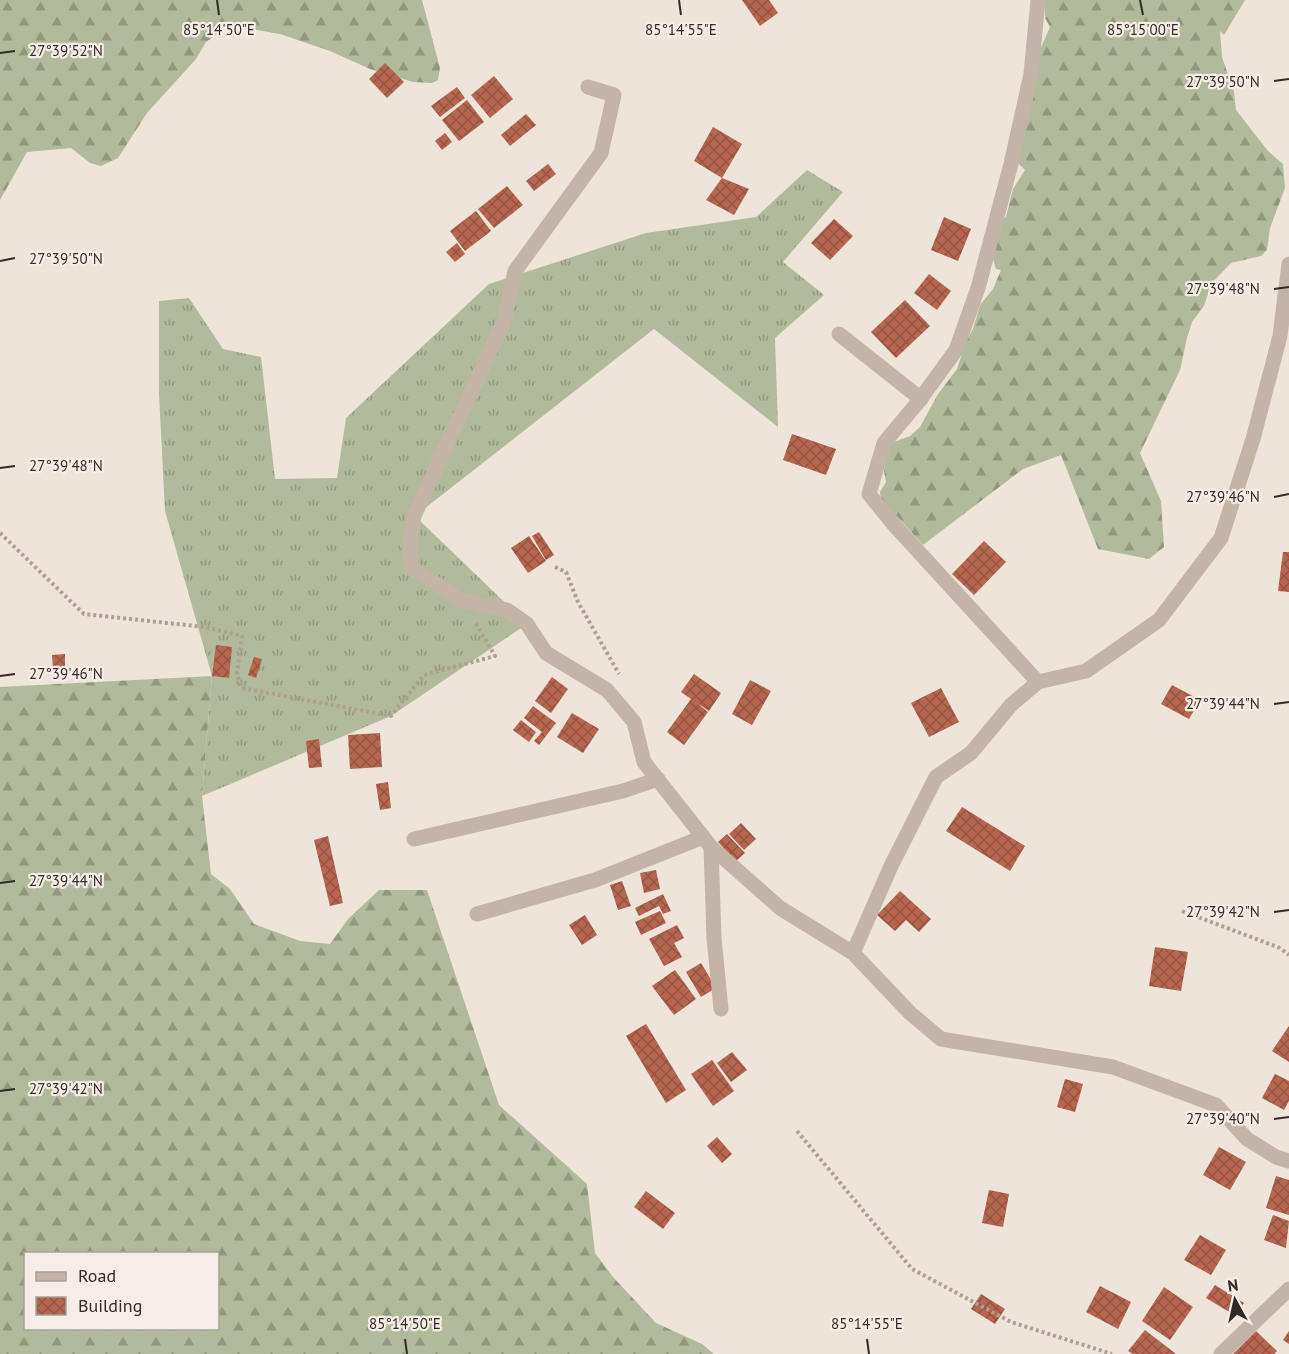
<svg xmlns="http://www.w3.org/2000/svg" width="1289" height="1354" font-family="'PT Sans',sans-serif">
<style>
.grass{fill:url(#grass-tufts)}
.forest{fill:url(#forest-firs);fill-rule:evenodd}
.building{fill:url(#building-cross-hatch)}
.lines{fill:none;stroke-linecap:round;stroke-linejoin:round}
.path{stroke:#b09e92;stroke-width:4;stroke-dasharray:3 3;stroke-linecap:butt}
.street{stroke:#c4b4a8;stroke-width:15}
.ticks{fill:none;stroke:#322a27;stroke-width:2}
.ticks-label{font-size:15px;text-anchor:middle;fill:#322a27;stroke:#f6eee6;stroke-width:4.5;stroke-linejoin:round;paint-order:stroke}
</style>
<defs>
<pattern id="grass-tufts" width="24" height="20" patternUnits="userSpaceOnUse" patternTransform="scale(1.5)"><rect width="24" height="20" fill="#b1bb9c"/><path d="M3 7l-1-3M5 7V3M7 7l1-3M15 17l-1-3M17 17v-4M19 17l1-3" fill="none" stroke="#91987f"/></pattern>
<pattern id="forest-firs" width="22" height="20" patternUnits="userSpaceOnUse" patternTransform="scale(1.5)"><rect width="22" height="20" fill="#b1bb9c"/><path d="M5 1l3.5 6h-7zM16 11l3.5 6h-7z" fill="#91987f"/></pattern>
<pattern id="building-cross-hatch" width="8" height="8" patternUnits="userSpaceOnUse" patternTransform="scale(1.5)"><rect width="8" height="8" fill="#b7664f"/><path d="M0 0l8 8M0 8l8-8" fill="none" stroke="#955442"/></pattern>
</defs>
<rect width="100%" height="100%" fill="#eee4da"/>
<polygon class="grass" points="807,170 843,192 783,262 824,295 775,338 778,427 654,329 415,516 527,624 391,716 202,796 212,676 165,511 159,394 159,301 189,298 223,349 261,357 275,479 337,478 346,418 489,284 646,233 756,217"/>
<g class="forest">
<polygon points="0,0 422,0 440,68 438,80 432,83 413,82 370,69 330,51 280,34 240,27 227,27 206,42 196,59 147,113 118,158 101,166 90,163 71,148 27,152 0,200"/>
<polygon points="1045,0 1245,0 1224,35 1220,31 1222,57 1234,92 1236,110 1268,151 1283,164 1285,188 1270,228 1267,250 1261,256 1231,263 1211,284 1204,306 1192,322 1187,338 1180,370 1140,453 1161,501 1164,547 1149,559 1098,549 1061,455 1023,469 923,545 881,499 880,492 886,482 884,471 886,450 894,442 910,436 920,427 938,394 957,369 966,341 973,329 980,305 993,289 1001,270 996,269 992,256 1000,220 1006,217 1013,189 1025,170 1018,163 1039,52 1050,27 1045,18"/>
<path d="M212,676l-10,120 9,78 19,15 24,35 46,17 30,3 18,-25 31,-29h48l72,215 88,79 8,69 18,24 43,46 46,21 12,10h-714v-667zM26,1254h192v74h-192z"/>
</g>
<g class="building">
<polygon points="742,0 769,0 778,13 760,26"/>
<polygon points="385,63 404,82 387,98 369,79"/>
<polygon points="494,76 513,99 490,118 471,95"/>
<polygon points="457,87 465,98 440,117 431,106"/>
<polygon points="467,100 484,122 459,141 442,120"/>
<polygon points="526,114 536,125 510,146 501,135"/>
<polygon points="713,127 742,144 722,178 694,161"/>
<polygon points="445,133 452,142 442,150 435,141"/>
<polygon points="548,164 556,174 534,191 526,181"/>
<polygon points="722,178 749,189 734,215 706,200"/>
<polygon points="507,186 523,205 494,228 478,209"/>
<polygon points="476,211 491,231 465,251 450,231"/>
<polygon points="944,217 971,229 958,261 931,250"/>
<polygon points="834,219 853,236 830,260 811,243"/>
<polygon points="457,243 465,254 455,262 446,252"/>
<polygon points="929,274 951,291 937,310 914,293"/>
<polygon points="905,300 930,326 896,358 871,332"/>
<polygon points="792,434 836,449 826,475 783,460"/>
<polygon points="539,532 554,555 546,560 532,536"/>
<polygon points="529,536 546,561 528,573 511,548"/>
<polygon points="984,541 1006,562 974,595 952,574"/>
<polygon points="1283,552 1289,552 1289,592 1278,591"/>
<polygon points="216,645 232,647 229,678 212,676"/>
<polygon points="65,654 65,669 53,670 52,655"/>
<polygon points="254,657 262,659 256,678 248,675"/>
<polygon points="694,674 721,693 709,711 697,703 708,712 684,745 667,732 691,699 681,692"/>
<polygon points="552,677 568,689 551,713 535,701"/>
<polygon points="750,680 771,691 752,725 732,714"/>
<polygon points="1172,685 1200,700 1189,719 1161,704"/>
<polygon points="941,688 959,722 929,737 911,703"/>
<polygon points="533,706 556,723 539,745 534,741 542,732 524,718"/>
<polygon points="572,713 599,729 583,753 557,737"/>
<polygon points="521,720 536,732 529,742 513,730"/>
<polygon points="380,733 382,767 350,769 348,735"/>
<polygon points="319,739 322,767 309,768 306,741"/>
<polygon points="388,782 391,808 380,810 376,784"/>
<polygon points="962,807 1025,846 1010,871 946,831"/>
<polygon points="741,823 756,839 744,850 729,834"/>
<polygon points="727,834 745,853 736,861 718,842"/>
<polygon points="328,836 343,903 330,906 314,840"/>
<polygon points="656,870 660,889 644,893 640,873"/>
<polygon points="622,881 631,906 618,910 610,885"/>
<polygon points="900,891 931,919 919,932 906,920 895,931 877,915"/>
<polygon points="663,894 671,911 663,914 659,906 639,916 635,908"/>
<polygon points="660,911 666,923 641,935 635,922"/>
<polygon points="585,915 597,935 582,945 569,925"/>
<polygon points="677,925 684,938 674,943 682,957 664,966 649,939"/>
<polygon points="1155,947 1188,952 1181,991 1149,986"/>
<polygon points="701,963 716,988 701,997 686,972"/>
<polygon points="675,970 696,999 674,1015 652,986"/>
<polygon points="646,1024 686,1090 666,1103 626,1036"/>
<polygon points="1289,1026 1289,1062 1272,1051"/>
<polygon points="732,1052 747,1070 731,1082 717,1063"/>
<polygon points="712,1060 734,1091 713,1106 691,1074"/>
<polygon points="1275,1074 1289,1081 1289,1101 1284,1110 1262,1098"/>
<polygon points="1065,1079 1083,1084 1075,1112 1057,1107"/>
<polygon points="717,1137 732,1154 722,1163 707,1146"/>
<polygon points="1219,1147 1246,1162 1230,1190 1203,1175"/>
<polygon points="1276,1176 1289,1180 1289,1215 1266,1208"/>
<polygon points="989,1190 1009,1194 1003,1227 982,1223"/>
<polygon points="646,1191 675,1213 663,1229 634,1207"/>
<polygon points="1273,1215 1289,1221 1286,1248 1264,1240"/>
<polygon points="1200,1235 1226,1250 1211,1275 1184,1260"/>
<polygon points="1215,1285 1244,1303 1236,1316 1206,1298"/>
<polygon points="1100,1286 1131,1302 1118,1329 1086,1312"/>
<polygon points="1164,1287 1193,1307 1170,1340 1142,1321"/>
<polygon points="981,1294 1005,1309 995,1324 971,1309"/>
<polygon points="1145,1330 1176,1354 1133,1354 1128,1351"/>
<polygon points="1256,1331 1277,1351 1274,1354 1233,1354"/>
<polygon points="1289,1331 1289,1344 1283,1340"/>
</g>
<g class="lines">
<g class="path">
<polyline points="0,533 84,614 205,627 242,636 237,674 242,688 391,716 424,675 495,656 475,622"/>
<polyline points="555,567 566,572 578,602 619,674"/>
<polyline points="1182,911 1280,948 1289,955"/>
<polyline points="797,1131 912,1269 1011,1322 1112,1354"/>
</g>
<g class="street">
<polyline points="588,87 614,95 601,153 515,271 504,321 414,516 410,541 411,567 463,601 507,610 527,624 546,653 607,690 634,722 644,762 711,847 780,908 853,953 910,1013 941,1039 1113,1067 1216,1105 1247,1139 1276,1157 1289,1161"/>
<polyline points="839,334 921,399"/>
<polyline points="1038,682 895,526 869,494 884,443 919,401 956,350 978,288 1011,164 1031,74 1038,0"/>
<polyline points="414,839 623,791 658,779"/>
<polyline points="711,847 714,938 721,1009"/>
<polyline points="477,914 595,880 703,837"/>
<polyline points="853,953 891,866 936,777 971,753 1011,705 1038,682 1086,671 1159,620 1221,538 1253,439 1280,336 1289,264"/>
<polyline points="1221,1354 1289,1289"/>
</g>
</g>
<path class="ticks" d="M217,0l2,15M679,0l2,15M1140,0l3,15M0,53l15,-2M1274,81l15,-2M0,261l15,-3M1274,289l15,-2M0,468l15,-2M1274,497l15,-3M0,676l15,-2M1274,704l15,-2M0,883l15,-2M1274,912l15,-2M0,1091l15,-2M1274,1119l15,-2M405,1339l2,15M867,1339l2,15"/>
<g class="ticks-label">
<text x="219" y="35">85°14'50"E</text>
<text x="681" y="35">85°14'55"E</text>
<text x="1143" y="35">85°15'00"E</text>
<text x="66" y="56">27°39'52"N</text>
<text x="1223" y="87">27°39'50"N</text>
<text x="66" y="264">27°39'50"N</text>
<text x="1223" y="294">27°39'48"N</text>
<text x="66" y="471">27°39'48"N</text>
<text x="1223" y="502">27°39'46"N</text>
<text x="66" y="679">27°39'46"N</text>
<text x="1223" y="709">27°39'44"N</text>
<text x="66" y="886">27°39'44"N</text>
<text x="1223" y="917">27°39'42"N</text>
<text x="66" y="1094">27°39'42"N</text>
<text x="1223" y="1124">27°39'40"N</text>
<text x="405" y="1329">85°14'50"E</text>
<text x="867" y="1329">85°14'55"E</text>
</g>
<rect x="24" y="1252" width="195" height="78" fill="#f6eee6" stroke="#a8a09a" stroke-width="1.5"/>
<rect x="36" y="1272" width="30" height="9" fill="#c4b4a8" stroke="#a8a09a" stroke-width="1.5"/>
<text x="78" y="1282" font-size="18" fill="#322a27">Road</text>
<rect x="36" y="1297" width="30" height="18" fill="url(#building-cross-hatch)" stroke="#a8a09a" stroke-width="1.5"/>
<text x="78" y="1312" font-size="18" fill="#322a27">Building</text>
<g transform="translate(1235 1300) rotate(352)" stroke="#f6eee6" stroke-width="4.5" paint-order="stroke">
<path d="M0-4.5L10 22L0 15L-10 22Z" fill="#322a27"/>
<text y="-9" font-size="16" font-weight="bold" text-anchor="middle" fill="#322a27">N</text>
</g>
</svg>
